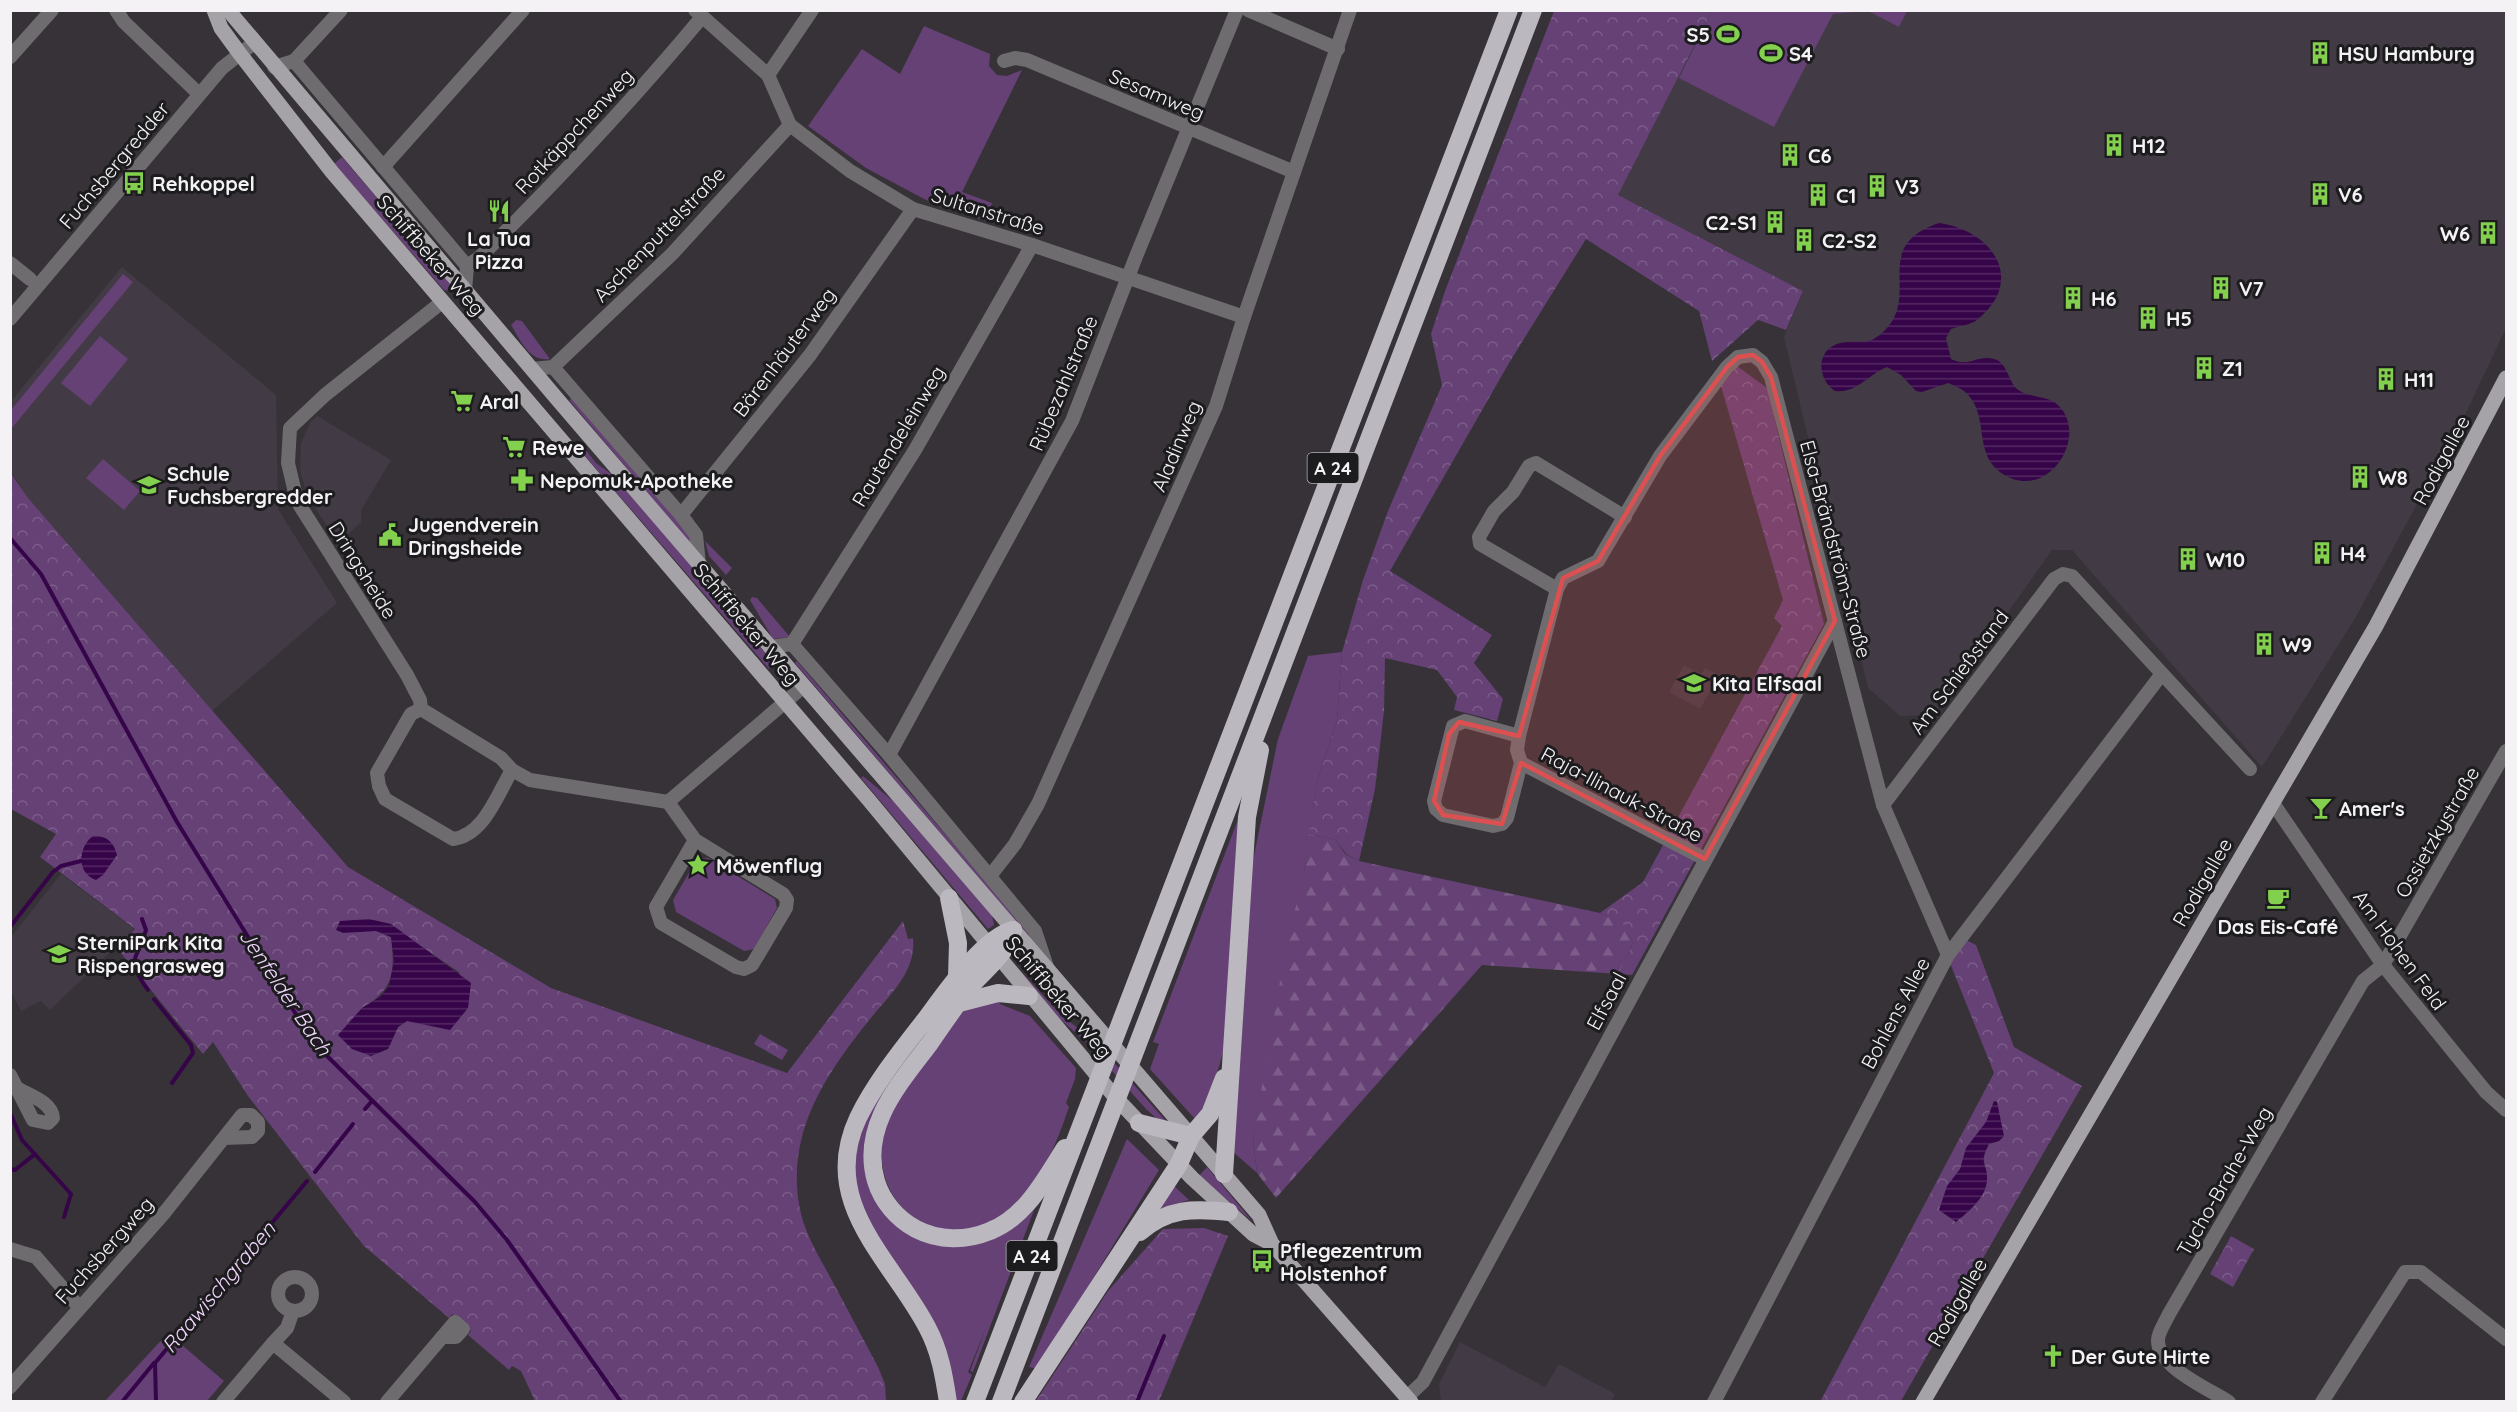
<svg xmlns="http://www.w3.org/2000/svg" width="2517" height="1412" font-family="Quicksand,sans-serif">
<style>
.built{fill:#423b45}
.grass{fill:#654175}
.forest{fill:url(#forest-firs)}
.park{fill:url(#park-crowns);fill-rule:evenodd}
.water{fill:url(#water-rules)}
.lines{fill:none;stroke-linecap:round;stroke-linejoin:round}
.stream{stroke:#360448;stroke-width:4}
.minor{stroke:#6e6c6e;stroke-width:14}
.major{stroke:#a6a3a8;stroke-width:15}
.highway{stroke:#bcb8bf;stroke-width:18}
.marked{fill:#dc5051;fill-opacity:0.2;stroke:#dc5051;stroke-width:4.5;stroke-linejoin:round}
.labels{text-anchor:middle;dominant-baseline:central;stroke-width:6;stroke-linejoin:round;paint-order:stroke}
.shield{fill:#1c1b1d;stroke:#b3b2b4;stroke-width:1.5}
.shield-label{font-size:18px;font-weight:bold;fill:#f4f2f5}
.poi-label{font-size:20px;font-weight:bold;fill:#f4f2f5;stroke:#1c1b1d;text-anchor:start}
.street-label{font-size:20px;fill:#f4f2f5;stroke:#1c1b1d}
.water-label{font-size:21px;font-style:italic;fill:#f1d7fe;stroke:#1c1b1d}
</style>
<defs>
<pattern id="forest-firs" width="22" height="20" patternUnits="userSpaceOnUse" patternTransform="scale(1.5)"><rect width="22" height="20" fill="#654175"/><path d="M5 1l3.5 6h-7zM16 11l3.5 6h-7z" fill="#7c5d89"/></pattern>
<pattern id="park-crowns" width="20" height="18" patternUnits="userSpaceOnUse" patternTransform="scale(1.5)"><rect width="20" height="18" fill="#654175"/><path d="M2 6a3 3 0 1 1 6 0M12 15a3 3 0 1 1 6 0" fill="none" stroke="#7c5d89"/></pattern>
<pattern id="water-rules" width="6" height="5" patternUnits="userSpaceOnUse" patternTransform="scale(1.5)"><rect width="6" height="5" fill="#360448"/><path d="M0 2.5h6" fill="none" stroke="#542963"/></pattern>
</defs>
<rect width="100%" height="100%" fill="#363237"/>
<g class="built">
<polygon points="1712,11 2506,11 2506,328 2464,417 2357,615 2262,767 2072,550 2052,550 1935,715 1900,716 1868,688 1784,337 1803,291 1618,195"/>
<polygon points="122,267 276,395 278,509 337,603 212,711 28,498 11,472 11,401"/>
<polygon points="317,416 391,460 361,510 361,522 338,543 307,495 300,470 301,443 310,423"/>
<polygon points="1684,665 1701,674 1705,668 1719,675 1700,709 1669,692"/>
<polygon points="61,874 134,929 50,1010 41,1001 21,1011 11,991 11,937"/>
<polygon points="1460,1342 1545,1387 1559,1364 1615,1394 1611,1402 1441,1401 1439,1384"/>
</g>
<g class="grass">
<polygon points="1712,11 1907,11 1899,27 1868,11 1833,14 1774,127 1679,78"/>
<polygon points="924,26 990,54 989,66 997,75 1007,76 1022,70 962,192 992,203 986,221 926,200 866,168 808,126 862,49 900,74"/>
<polygon points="342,157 457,292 444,290 334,164"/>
<polygon points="123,274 133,282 11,429 11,410"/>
<path d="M516,320l6,1 28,38c-21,3 -29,-18 -39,-34z"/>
<polygon points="100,336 128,359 90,406 61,383"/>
<polygon points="573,398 694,539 690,543 569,400"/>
<polygon points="578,448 585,449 596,463 617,478 774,663 769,669"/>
<polygon points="103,459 140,491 124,510 86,478"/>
<polygon points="705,541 732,568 726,575 709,556"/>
<polygon points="752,597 757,598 790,637 773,639 750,600"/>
<polygon points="1342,652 1337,721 1317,782 1305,868 1253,1139 1257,1173 1231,1150 1252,865 1278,739 1308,656"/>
<polygon points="797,661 1034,938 1032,940 795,663"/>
<polygon points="863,776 893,801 992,915 994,925 988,929 861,778"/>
<polygon points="1242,809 1224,1049 1209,1101 1195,1119 1150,1069 1159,1044 1153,1042"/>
<polygon points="708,858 775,899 777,908 754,949 744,951 676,912 673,900 697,859"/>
<polygon points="1009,958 1062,1016 1094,1040 1166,1121 1157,1119 1146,1109 1086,1042 1060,1019"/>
<path d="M964,978l-69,100 -22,110 61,54 102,-37 -63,167 -3,-1 16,-43 -18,44 4,3 -11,26 -5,1c-4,-46 -24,-74 -47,-112 -21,-36 -49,-71 -55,-113 -9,-56 78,-154 110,-199z"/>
<path d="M998,998l2,6 30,12 46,52 -1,11 -9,24 3,4c-14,41 -33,89 -73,112 -61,36 -128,-17 -112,-85 10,-41 50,-85 74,-119l8,-7z"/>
<polygon points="1127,1139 1159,1170 1038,1369 1029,1367"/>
<polygon points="1207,1167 1253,1222 1199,1176"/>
<polygon points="1173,1185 1189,1200 1160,1209"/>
<polygon points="168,1333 224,1381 207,1401 105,1401"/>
</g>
<polygon class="forest" points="1309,834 1336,840 1345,854 1359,861 1600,913 1624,924 1633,943 1619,974 1482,965 1276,1198 1257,1173 1253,1139 1285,952 1305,868"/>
<g class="park">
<polygon points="1554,11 1712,11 1618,195 1803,291 1786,330 1758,320 1712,361 1699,311 1586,239 1509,363 1390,571 1492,635 1474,663 1503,699 1497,721 1454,710 1457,697 1437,670 1385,658 1384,711 1375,789 1359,861 1346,854 1336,840 1309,834 1317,782 1337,721 1342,652 1363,580 1388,511 1442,385 1431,334 1445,291"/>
<polygon points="1737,366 1767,388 1824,624 1632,975 1619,974 1633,943 1623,924 1600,913 1643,882 1782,626 1774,618 1783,600 1721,386"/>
<path d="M10,472l18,26 320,369 203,121 236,85 116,-152 5,18 5,-1c4,33 -24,58 -43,81 -44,55 -83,112 -71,185 4,26 18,49 30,71 17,31 33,62 49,92l7,17 1,17h-351l-14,-30 -9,-5 -3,4 -41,-35 3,-4 -19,-17 -3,4 -85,-72 -116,-150 -35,-54 -10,12 -87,-107 19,-18 -95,-72 16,-23 -45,-25zM376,931l45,15 39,27 -34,51 -19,-3 -9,6 -10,22 -26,-41c32,-19 33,-35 29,-71z"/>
<polygon points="1964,939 1976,945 2014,1047 2082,1086 1901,1401 1820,1402 1994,1073 1950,963"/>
<polygon points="760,1034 788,1050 782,1060 754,1044"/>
<polygon points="1204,1228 1228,1236 1159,1401 1036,1401 1108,1291 1163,1229"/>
<polygon points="2231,1236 2254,1249 2233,1287 2210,1274"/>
</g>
<g class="water">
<path d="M1939,223c53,7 88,57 38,97 -6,5 -18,6 -26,9l-5,9 5,21c19,9 26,-5 43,0 13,3 14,21 22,29 12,11 30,6 42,17 30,29 -5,88 -45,74 -46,-18 -19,-63 -49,-88 -4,-3 -11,-6 -16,-8l-26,9 -6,-1 -15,-16 -14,-8c-18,7 -31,27 -52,24 -17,-11 -20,-39 2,-47 20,-7 29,7 50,-16 32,-36 -16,-82 52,-105z"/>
<path d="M93,836c13,-1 21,6 24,19l-14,20 -7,5c-20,-7 -18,-33 -3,-44z"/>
<polygon points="369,919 391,924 471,983 468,1008 450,1030 407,1021 398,1027 388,1049 371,1056 352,1049 338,1035 362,1008 380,997 389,986 394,961 391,937 376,931 343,933 336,930 340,921"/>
<path d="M1994,1101l3,1 7,34 -5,5 -10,3c-11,21 -1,18 -2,36 -1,18 -19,32 -31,42l-17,-12 8,-24 13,-17 6,-21 20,-26z"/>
</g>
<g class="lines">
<g class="stream">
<polyline points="10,538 41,574 177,822 297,1016 322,1051 475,1202 507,1240 621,1402"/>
<path d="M142,919l4,11c-10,33 -21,28 2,60"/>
<polyline points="10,927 53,872 61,866 81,861"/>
<polyline points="154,999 191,1045 193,1053 172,1083"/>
<polyline points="365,1109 372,1101"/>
<polyline points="11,1115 22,1140 71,1194 64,1217"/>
<polyline points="10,1169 15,1170 35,1154"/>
<polyline points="315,1172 353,1124"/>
<polyline points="122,1402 154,1363"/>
<polyline points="156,1402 155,1363 307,1181"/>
<polyline points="1137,1402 1164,1336"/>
</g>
<g class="minor">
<polyline points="116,10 124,22 199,94"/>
<polyline points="695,10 768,75 790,125 850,171 913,209 1032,245 1244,317"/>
<polyline points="1248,10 1338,49"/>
<polyline points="10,57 52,10"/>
<polyline points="294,61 341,10"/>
<polyline points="1004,61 1015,58 1027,60 1294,172"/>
<polyline points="274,67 294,61 467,266 465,291"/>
<polyline points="768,75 812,10"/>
<polyline points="383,167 523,10"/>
<polyline points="10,263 30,279"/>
<path d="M467,266l13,-9c78,-77 152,-156 222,-240"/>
<polyline points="442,302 325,395 290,428 288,463 297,501 407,675 420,700 421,709 501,758 512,770 530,780 668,802 804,686"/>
<polyline points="10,319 222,68 254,43"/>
<polyline points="553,367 672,254 790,125"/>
<polyline points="532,369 553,367 681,515 696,535 699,564"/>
<polyline points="681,515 810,355 913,209"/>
<polyline points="1557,589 1480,544 1479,537 1494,511 1513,492 1529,466 1536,463 1625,517"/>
<polyline points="792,644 915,450 1032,245"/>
<polyline points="770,647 792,644 889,755 1035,931 1048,970"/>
<path d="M421,709l-10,5 -34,59 2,13 6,13 68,40c31,-4 44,-44 59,-69"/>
<polyline points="1519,736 1465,721 1453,726 1434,801 1436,809 1443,815 1493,826 1502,824 1507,818 1521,763 1517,750 1519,736 1557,589 1563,578 1598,561 1660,456 1727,367 1738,357 1753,355 1762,362 1771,377 1883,805 1948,955"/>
<polyline points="889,755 1072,421 1137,254 1237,10"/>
<polyline points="1521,763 1705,859"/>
<polyline points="668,802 695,840 783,894 787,900 786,908 752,965 744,969 736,967 661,923 656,907 695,840"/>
<polyline points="2273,803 2383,965 2486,1092 2506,1110"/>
<polyline points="1883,805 2054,579 2063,574 2072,576 2250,769"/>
<polyline points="990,876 1015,844 1038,804 1216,406 1244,317 1350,10"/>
<path d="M10,1075l23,45 15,3 5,-5c-1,-16 -23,-22 -36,-30"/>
<polyline points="10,1249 36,1257 79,1307"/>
<circle cx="295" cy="1294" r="17"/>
<polyline points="273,1343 287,1328 293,1311"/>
<polyline points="10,1387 165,1212 242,1115 251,1115 258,1122 258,1131 252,1137 224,1138"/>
<polyline points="1407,1397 1423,1382 1835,621"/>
<polyline points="223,1402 273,1343 344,1402"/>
<polyline points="387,1402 455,1322 463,1329 456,1337 442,1337"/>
<polyline points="1714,1402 1948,955 2161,675"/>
<path d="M2229,1402c-20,-13 -72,-35 -71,-62 0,-8 8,-19 11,-26l194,-333 20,-16 123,-214"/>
<polyline points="2322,1402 2405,1272 2421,1272 2506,1339"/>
</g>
<g class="major">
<polyline points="214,10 221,28 240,54 332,172 868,799 1115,1097 1192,1178 1253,1234 1272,1244"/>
<polyline points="228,10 558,400 1259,1215 1272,1244 1411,1402"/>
<polyline points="1923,1402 2376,626 2506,378"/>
</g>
<g class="highway">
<polyline points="949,898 958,943 957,977"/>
<path d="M1013,930c-6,25 -28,39 -43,57 -14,18 -27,37 -40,56 -30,40 -70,83 -54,138 6,20 21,38 40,48 23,12 50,12 74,2 36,-14 55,-52 75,-83"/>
<polyline points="959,1003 998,993 1029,996"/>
<polyline points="1139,1123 1191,1136"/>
<polyline points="1224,1174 1247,817 1260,750"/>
<path d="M1140,1232c28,-24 54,-24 89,-20"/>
<path d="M948,1402c-4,-26 -8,-51 -21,-75 -35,-67 -109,-124 -69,-209 17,-35 43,-67 67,-98 18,-24 58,-83 88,-90"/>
<polyline points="975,1402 1509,10"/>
<polyline points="1001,1402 1533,10"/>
<polyline points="1023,1402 1179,1164 1191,1136 1210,1114 1224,1078"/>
</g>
</g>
<path class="marked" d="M1753,355l9,7 9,15 64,244 -130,238 -184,-96 -19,61 -59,-9 -9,-14 15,-67 10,-12 60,14 44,-158 35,-17 62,-105 67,-89 11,-10z"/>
<defs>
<g id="stadium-bare" transform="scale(1.8)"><path d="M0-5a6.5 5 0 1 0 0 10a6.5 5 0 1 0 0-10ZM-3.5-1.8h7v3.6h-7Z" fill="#83d04e" stroke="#1c1b1d" stroke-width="2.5" paint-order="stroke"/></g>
<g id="building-bare" transform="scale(1.8)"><path d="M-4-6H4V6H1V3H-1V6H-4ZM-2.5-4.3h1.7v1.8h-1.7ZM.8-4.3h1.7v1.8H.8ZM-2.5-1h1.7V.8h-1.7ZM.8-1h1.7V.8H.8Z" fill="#83d04e" stroke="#1c1b1d" stroke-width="2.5" paint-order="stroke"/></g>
<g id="bus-bare" transform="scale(1.8)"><path d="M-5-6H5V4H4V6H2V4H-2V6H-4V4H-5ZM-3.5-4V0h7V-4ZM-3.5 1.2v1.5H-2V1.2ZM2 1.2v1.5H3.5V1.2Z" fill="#83d04e" stroke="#1c1b1d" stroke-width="2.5" paint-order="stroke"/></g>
<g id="restaurant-bare" transform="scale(1.8)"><path d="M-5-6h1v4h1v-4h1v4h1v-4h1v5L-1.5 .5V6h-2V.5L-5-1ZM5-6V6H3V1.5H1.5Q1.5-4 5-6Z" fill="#83d04e" stroke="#1c1b1d" stroke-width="2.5" paint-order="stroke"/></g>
<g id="supermarket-bare" transform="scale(1.8)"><path d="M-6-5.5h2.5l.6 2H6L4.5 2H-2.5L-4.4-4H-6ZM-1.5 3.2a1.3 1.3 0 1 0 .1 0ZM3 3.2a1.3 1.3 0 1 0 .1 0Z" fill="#83d04e" stroke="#1c1b1d" stroke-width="2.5" paint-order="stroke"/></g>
<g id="pharmacy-bare" transform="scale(1.8)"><path d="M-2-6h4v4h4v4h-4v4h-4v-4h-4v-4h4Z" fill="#83d04e" stroke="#1c1b1d" stroke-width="2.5" paint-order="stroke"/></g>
<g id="school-bare" transform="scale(1.8)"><path d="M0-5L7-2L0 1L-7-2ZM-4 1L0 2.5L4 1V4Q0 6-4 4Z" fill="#83d04e" stroke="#1c1b1d" stroke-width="2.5" paint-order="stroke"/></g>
<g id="civic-bare" transform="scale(1.8)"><path d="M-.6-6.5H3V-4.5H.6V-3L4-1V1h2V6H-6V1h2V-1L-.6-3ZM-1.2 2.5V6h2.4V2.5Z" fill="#83d04e" stroke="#1c1b1d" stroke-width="2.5" paint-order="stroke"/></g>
<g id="bar-bare" transform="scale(1.8)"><path d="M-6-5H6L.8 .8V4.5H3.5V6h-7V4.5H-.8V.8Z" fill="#83d04e" stroke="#1c1b1d" stroke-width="2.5" paint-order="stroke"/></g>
<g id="sight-bare" transform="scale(1.8)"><path d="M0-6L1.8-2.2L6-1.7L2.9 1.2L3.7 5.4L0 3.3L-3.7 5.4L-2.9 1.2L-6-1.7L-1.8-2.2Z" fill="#83d04e" stroke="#1c1b1d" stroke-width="2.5" paint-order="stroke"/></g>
<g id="cafe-bare" transform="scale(1.8)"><path d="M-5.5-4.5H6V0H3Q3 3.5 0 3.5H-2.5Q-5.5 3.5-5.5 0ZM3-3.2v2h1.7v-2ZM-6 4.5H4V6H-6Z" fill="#83d04e" stroke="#1c1b1d" stroke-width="2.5" paint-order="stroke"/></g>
<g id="church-bare" transform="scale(1.8)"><path d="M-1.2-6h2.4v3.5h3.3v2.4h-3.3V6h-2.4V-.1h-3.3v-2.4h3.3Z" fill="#83d04e" stroke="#1c1b1d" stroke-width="2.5" paint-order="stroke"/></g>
</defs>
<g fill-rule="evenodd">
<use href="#stadium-bare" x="1728" y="34"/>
<use href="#stadium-bare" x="1771" y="53"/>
<use href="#building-bare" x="2320" y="53"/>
<use href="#building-bare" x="2114" y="145"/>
<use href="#building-bare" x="1790" y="155"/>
<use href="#bus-bare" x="134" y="183"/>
<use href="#building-bare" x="1877" y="186"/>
<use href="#building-bare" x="2320" y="194"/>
<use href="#building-bare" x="1818" y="195"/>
<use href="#restaurant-bare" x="499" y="211"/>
<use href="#building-bare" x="1775" y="222"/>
<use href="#building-bare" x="2488" y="233"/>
<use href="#building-bare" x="1804" y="240"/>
<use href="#building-bare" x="2221" y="288"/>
<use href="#building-bare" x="2073" y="298"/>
<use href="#building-bare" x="2148" y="318"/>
<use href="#building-bare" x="2204" y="368"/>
<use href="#building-bare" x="2386" y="379"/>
<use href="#supermarket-bare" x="462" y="401"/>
<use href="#supermarket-bare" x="514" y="447"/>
<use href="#building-bare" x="2360" y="477"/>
<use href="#pharmacy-bare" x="522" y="480"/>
<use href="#school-bare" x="149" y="485"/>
<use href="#civic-bare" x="390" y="535"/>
<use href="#building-bare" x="2322" y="553"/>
<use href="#building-bare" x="2188" y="559"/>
<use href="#building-bare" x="2264" y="644"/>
<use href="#school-bare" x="1694" y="683"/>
<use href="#bar-bare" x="2321" y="808"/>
<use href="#sight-bare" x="698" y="865"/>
<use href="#cafe-bare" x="2278" y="898"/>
<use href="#school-bare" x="59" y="954"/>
<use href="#bus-bare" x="1262" y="1261"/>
<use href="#church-bare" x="2053" y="1356"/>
</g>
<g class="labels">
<g class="shield">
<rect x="1307.5" y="453" width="51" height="30" rx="4.5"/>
<rect x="1006.5" y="1241" width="51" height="30" rx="4.5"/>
</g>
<g class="shield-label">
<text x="1333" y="468">A 24</text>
<text x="1032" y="1256">A 24</text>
</g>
<g class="poi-label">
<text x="1710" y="34" text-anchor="end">S5</text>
<text x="1789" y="53">S4</text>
<text x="2338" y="53">HSU Hamburg</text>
<text x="2132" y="145">H12</text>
<text x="1808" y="155">C6</text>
<text x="152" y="183">Rehkoppel</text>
<text x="1895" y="186">V3</text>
<text x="2338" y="194">V6</text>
<text x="1836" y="195">C1</text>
<text x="1757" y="222" text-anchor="end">C2-S1</text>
<text x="2470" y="233" text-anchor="end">W6</text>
<text x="499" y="238" text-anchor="middle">La Tua<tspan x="499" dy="23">Pizza</tspan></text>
<text x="1822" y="240">C2-S2</text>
<text x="2239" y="288">V7</text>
<text x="2091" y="298">H6</text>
<text x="2166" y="318">H5</text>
<text x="2222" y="368">Z1</text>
<text x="2404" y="379">H11</text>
<text x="480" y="401">Aral</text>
<text x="532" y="447">Rewe</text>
<text x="167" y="473">Schule<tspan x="167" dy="23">Fuchsbergredder</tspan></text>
<text x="2378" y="477">W8</text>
<text x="540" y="480">Nepomuk-Apotheke</text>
<text x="408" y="524">Jugendverein<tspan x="408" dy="23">Dringsheide</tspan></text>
<text x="2340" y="553">H4</text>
<text x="2206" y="559">W10</text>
<text x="2282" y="644">W9</text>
<text x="1712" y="683">Kita Elfsaal</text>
<text x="2339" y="808">Amer's</text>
<text x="716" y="865">Möwenflug</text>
<text x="2278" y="926" text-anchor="middle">Das Eis-Café</text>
<text x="77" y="942">SterniPark Kita<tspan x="77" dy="23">Rispengrasweg</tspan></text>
<text x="1280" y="1250">Pflegezentrum<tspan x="1280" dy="23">Holstenhof</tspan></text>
<text x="2071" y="1356">Der Gute Hirte</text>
</g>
<g class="street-label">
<text transform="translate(1157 94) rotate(23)">Sesamweg</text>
<text transform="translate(574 131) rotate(-47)">Rotkäppchenweg</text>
<text transform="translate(114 165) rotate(-50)">Fuchsbergredder</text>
<text transform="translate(988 211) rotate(17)">Sultanstraße</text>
<text transform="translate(659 234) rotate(-46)">Aschenputtelstraße</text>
<text transform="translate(431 255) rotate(49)">Schiffbeker Weg</text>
<text transform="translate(784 352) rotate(-53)">Bärenhäuterweg</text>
<text transform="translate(1063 383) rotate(-67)">Rübezahlstraße</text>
<text transform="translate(898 436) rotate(-59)">Rautendeleinweg</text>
<text transform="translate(1176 446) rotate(-67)">Aladinweg</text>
<text transform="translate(2441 460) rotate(-62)">Rodigallee</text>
<text transform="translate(1836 549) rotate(75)">Elsa-Brändström-Straße</text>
<text transform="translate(363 570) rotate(58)">Dringsheide</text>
<text transform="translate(747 624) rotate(50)">Schiffbeker Weg</text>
<text transform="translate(1959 672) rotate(-53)">Am Schießstand</text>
<text transform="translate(1622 794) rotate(28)">Raja-Ilinauk-Straße</text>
<text transform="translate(2437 832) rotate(-60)">Ossietzkystraße</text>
<text transform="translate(2202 882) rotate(-60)">Rodigallee</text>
<text transform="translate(2400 950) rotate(54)">Am Hohen Feld</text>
<text transform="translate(1059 997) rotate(50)">Schiffbeker Weg</text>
<text transform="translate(1606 1001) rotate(-62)">Elfsaal</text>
<text transform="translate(1895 1013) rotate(-62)">Bohlens Allee</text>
<text transform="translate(2224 1181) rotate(-60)">Tycho-Brahe-Weg</text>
<text transform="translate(104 1250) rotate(-48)">Fuchsbergweg</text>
<text transform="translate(1957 1302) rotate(-60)">Rodigallee</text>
</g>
<g class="water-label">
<text transform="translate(286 992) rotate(56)">Jenfelder Bach</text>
<text transform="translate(218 1287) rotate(-50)">Raawischgraben</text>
</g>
</g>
<rect width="2517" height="1412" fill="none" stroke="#f4f2f5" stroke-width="24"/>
</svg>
